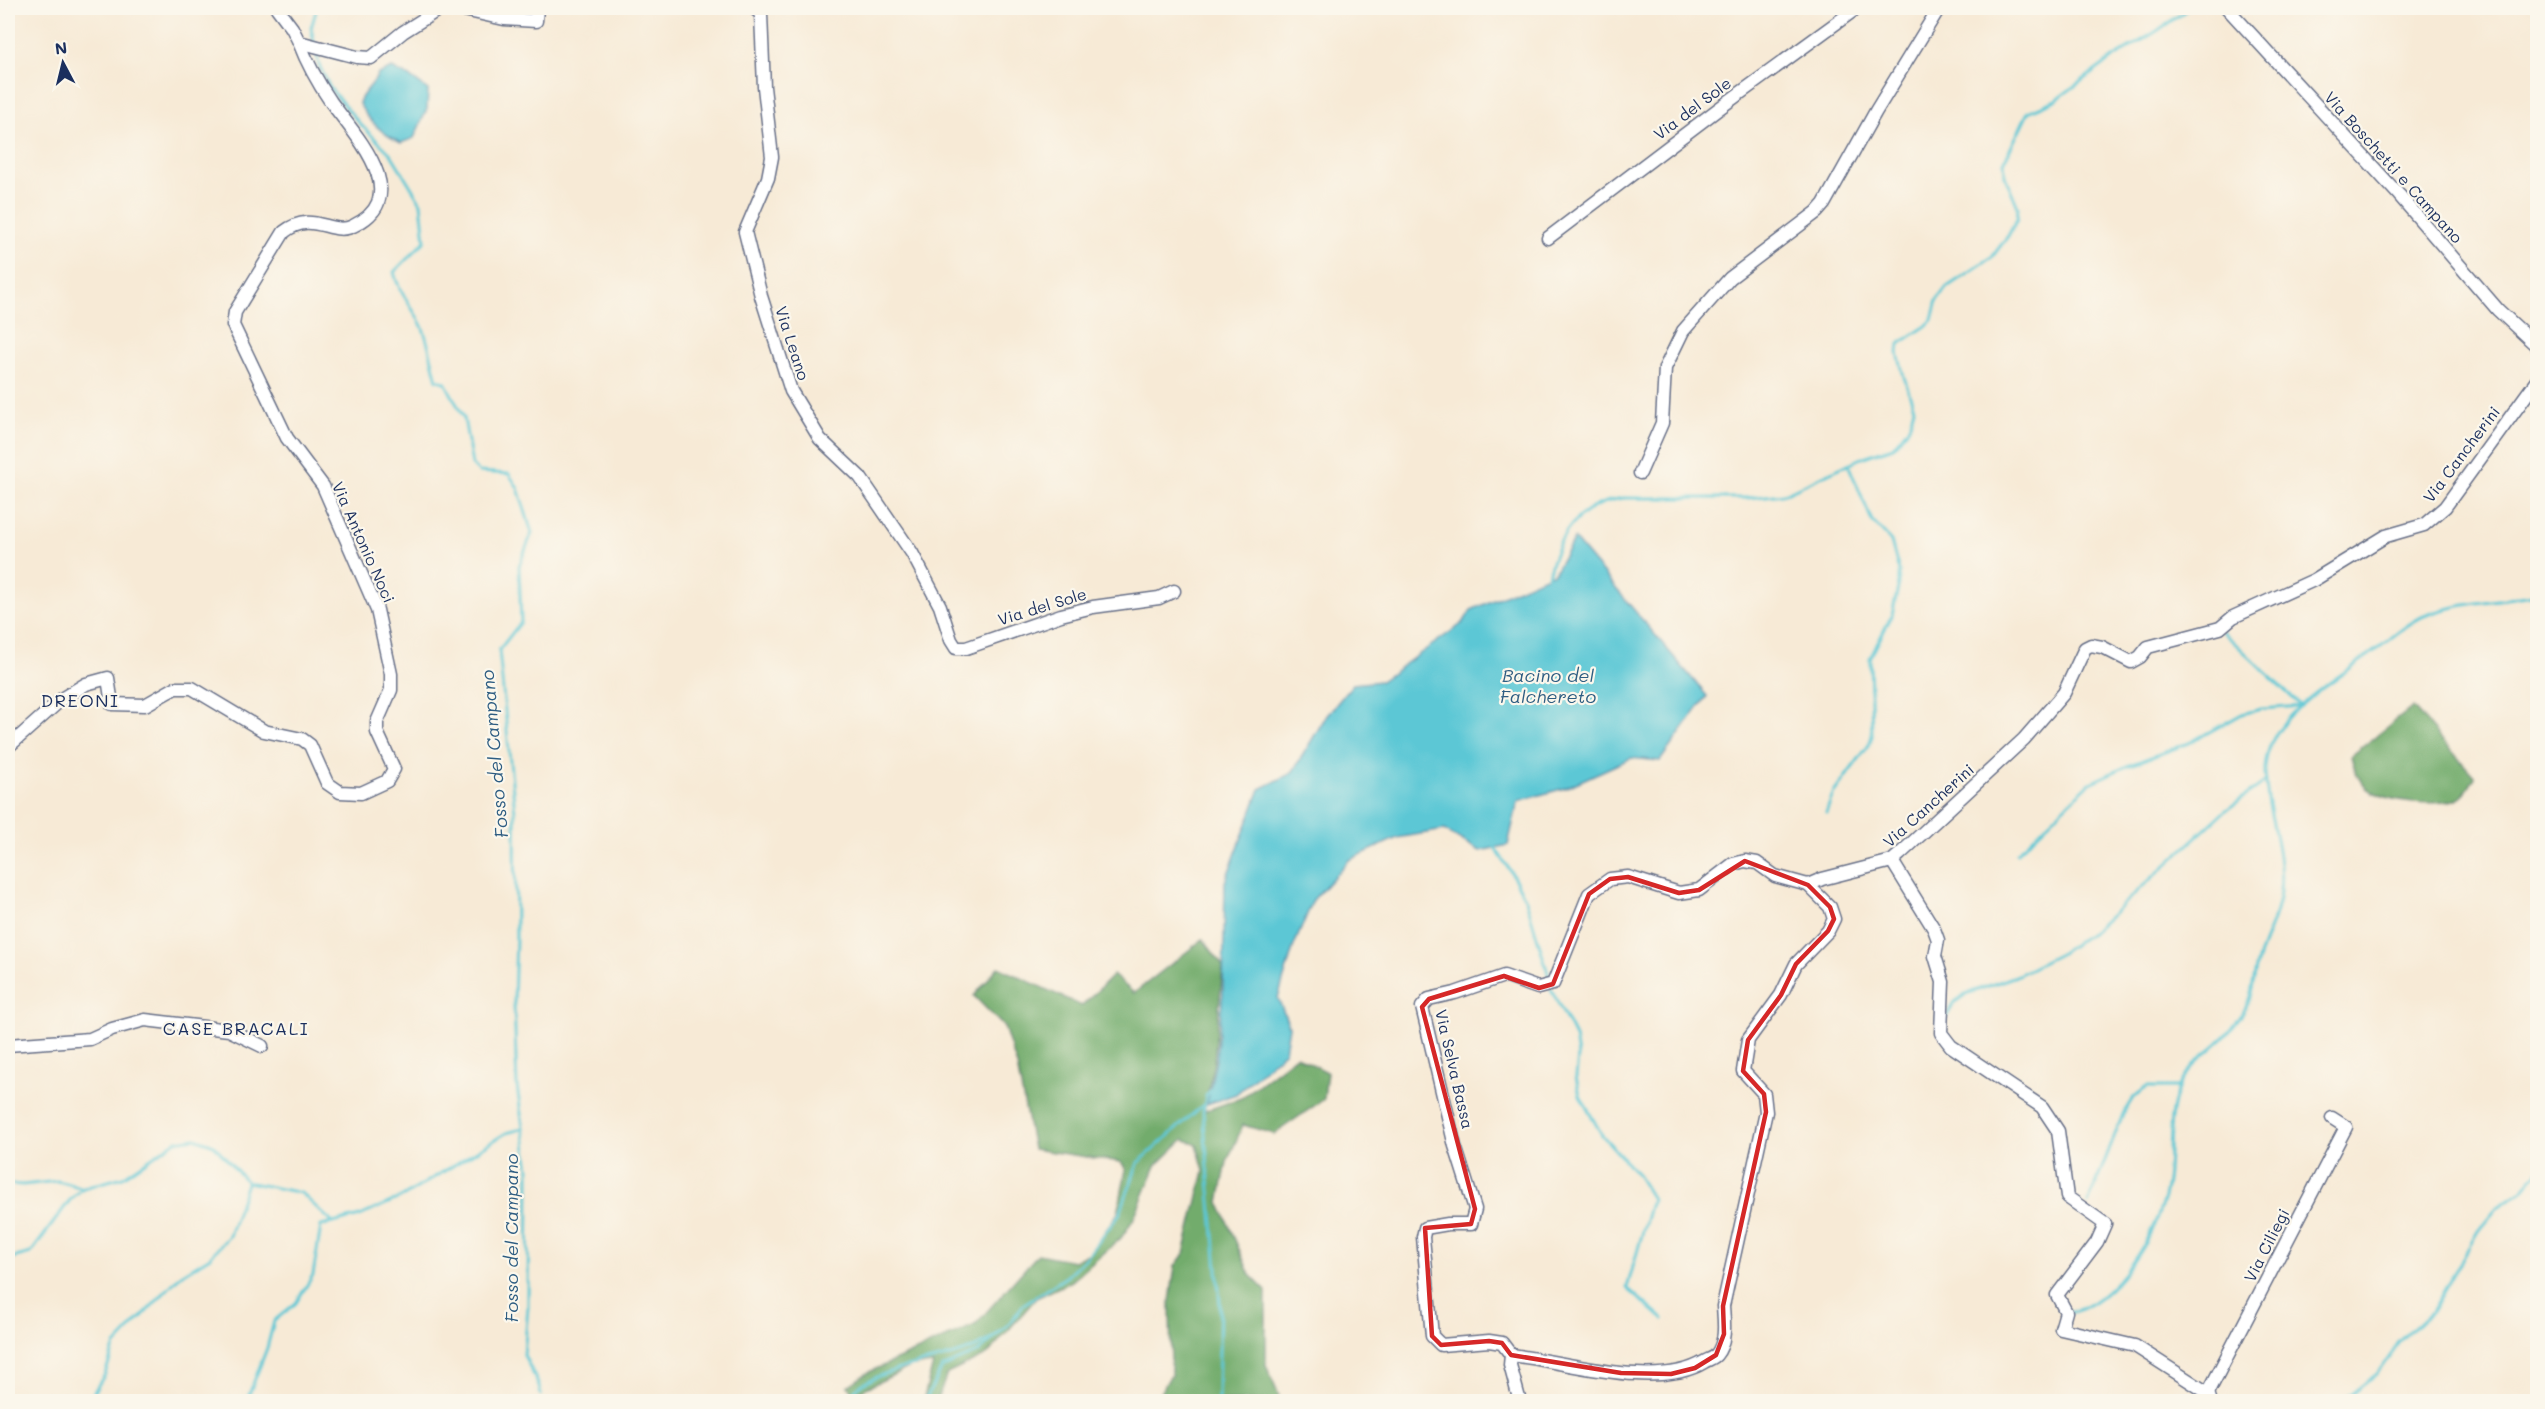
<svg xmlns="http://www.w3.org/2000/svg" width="2545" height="1409" font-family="Mali,sans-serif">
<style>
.forest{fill:#72ac6c;stroke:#466e65;stroke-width:1.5}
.water{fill:#5cc7d5;stroke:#3c7b9a;stroke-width:1.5}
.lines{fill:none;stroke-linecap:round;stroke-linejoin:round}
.stream{stroke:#5cc7d5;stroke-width:3}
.minor-casing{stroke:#687088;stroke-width:15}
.minor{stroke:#fff;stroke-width:12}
.marked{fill:none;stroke:#d62828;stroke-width:4.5;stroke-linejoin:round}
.labels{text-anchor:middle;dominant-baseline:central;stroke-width:4.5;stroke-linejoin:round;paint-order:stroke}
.street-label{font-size:16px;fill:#1b2f5e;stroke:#fbf7ec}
.water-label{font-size:18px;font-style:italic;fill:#2e5d82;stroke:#fbf7ec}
.neighbourhood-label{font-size:18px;letter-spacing:1.5px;fill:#1b2f5e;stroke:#fbf7ec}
</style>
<rect width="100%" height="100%" fill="#fbf7ec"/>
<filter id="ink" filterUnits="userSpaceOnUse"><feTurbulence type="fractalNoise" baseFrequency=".0167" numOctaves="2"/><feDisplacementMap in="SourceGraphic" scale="12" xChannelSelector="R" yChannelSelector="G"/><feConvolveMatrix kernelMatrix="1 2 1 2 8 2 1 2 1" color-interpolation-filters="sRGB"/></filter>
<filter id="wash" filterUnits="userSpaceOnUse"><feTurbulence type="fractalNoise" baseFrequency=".008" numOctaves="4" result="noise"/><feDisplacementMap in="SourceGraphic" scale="24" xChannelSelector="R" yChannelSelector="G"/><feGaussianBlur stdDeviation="1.35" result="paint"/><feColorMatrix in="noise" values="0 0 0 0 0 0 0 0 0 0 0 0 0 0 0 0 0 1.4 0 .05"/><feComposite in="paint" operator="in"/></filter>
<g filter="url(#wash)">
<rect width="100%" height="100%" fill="#f7ead6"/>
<g class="forest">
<path d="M2413,707l62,70c-5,9 -11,20 -21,23 -23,6 -62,2 -83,-9 -12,-6 -17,-23 -20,-35z"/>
<polygon points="1203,939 1223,966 1214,1062 1204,1111 1241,1098 1296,1056 1327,1072 1324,1099 1274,1134 1243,1125 1227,1162 1219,1202 1250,1275 1266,1291 1266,1365 1279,1396 1275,1401 1155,1401 1171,1375 1170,1301 1175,1266 1184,1254 1204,1171 1197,1145 1184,1139 1156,1166 1133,1220 1121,1238 1072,1281 1036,1298 987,1355 947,1374 937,1401 923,1401 933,1364 912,1366 854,1394 848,1386 869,1372 975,1325 1038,1254 1074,1261 1090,1253 1118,1213 1126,1169 1121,1162 1033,1149 1017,1066 1004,1027 974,996 998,967 1082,1006 1113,975 1134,993"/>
</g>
<g class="water">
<path d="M392,68l21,11 15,11 -1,19 -13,29 -13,5c-17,-8 -34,-23 -42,-40 3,-11 14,-17 19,-29z"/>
<polygon points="1574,539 1707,696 1660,761 1631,758 1565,788 1518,801 1508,845 1480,851 1444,830 1397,838 1349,860 1313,900 1293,948 1278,998 1289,1026 1285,1051 1236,1094 1207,1104 1216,1060 1223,992 1225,882 1260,789 1292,773 1325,718 1353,684 1381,681 1463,623 1471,610 1554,573"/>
</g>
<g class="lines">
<g class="stream">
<polyline points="314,42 311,28 317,8"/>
<path d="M316,51l3,14 11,23 30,36 31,30 30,49 4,38 -31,31c4,20 19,35 28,54 7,16 10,37 15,54l8,2 19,36 8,47 7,7 30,2 9,14 14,45 -13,33 2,56 -22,28 16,162 1,125 -2,66 3,83 12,83 -1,138 -4,48 15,31 2,9"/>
<path d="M1547,579c11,-44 30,-74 76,-81h124l37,-4 77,-36 32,-11 16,-20 5,-19 -10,-31 -6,-24 1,-9 27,-18 6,-6 5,-20 10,-13 45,-30 16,-21 9,-17 1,-12 -13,-31 -1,-14 24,-50 28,-12 54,-40 47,-29 32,-23"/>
<polyline points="2222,631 2301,706"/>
<polyline points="1826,813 1833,794 1869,745 1872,736 1870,658 1892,615 1899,583 1899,571 1891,541 1872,521 1848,464"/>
<polyline points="1494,846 1511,872 1526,900 1550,980"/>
<polyline points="2017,853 2090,783 2127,766 2189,743 2242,714 2261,709 2301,706"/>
<polyline points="1551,989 1575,1037 1578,1056 1576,1077 1580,1096 1602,1135 1636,1173 1652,1199 1627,1288 1663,1319"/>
<polyline points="1946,1017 1955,1002 1966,994 2016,976 2061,953 2095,930 2225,811 2266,781"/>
<polyline points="1212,1089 1206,1096 1203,1112 1220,1303 1218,1402"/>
<polyline points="8,1184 23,1185 58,1181 83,1188 123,1177 176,1141 195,1138 214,1145 247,1182 301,1193 332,1222"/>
<polyline points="2088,1204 2123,1114 2133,1098 2147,1087 2179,1087"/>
<polyline points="8,1259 31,1253 70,1200 83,1188"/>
<path d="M2069,1313c46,-11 89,-80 97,-125 6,-34 -1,-72 14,-104 10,-20 24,-28 39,-42 9,-7 15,-17 22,-26 13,-19 11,-38 18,-59 5,-17 14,-33 18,-50 13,-46 -12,-93 -12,-138 1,-20 11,-38 24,-52 23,-25 56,-44 84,-65 17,-12 32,-28 51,-36 36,-14 76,-15 114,-22"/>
<polyline points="71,1402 92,1395 105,1374 115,1345 181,1275 210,1257 229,1236 247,1183"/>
<polyline points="246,1402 267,1348 274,1321 296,1303 313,1275 321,1226 360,1216 404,1196 506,1133 522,1129"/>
<path d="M845,1402c5,-6 10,-14 16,-17 43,-26 99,-21 138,-52"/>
<polyline points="924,1402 942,1368 980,1351 1010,1323 1024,1304 1066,1277 1087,1257 1120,1213 1138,1163 1203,1105"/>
<polyline points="2341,1402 2377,1374 2399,1342 2433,1310 2478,1231 2498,1207 2521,1191 2538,1171"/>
</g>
</g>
</g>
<g filter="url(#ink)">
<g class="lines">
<g class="minor-casing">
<g id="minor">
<polyline points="277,8 292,28 299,42 357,57 371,58 403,32 441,8"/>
<polyline points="455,8 504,19 536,21 537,8"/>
<polyline points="754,8 761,14 764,87 772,157 768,178 745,232 761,296 791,391 820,439 860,477 912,553 940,606 951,640 956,648 966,648 1061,615 1093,607 1159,598 1174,591"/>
<polyline points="2227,8 2399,195 2498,310 2538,347"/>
<polyline points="1548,238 1721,107 1857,8"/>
<polyline points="1640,473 1662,423 1665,368 1683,331 1730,278 1817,212 1824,204 1876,111 1939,8"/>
<path d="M8,747l55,-49 23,-14 22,-6 4,26 33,1 30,-17h17l72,43 38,8 8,6 17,38 13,9 21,1 26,-12 7,-12 -17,-37v-10l14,-32v-16l-14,-64 -54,-124 -36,-48 -54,-113 2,-13 49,-80c29,-23 47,5 69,-6 62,-29 2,-91 -22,-124 -13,-19 -24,-39 -32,-60"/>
<polyline points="1892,861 1934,929 1938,940 1935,956 1943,982 1941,1033 1951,1046 2042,1107 2058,1131 2067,1197 2105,1224 2097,1242 2057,1295 2066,1312 2061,1329 2135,1346 2208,1393 2211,1402"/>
<polyline points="8,1045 90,1039 112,1029 145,1020 229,1030 262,1046"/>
<polyline points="1511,1355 1502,1343 1489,1341 1441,1345 1432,1336 1423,1237 1425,1228 1448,1224 1471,1224 1475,1209 1455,1146 1422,1007 1429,999 1455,993 1504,976 1538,988 1553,984 1589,894 1610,879 1628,877 1679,893 1699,890 1733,864 1745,861 1757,863 1775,876 1808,885"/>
<polyline points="2208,1393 2346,1127 2332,1118"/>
<path d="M1520,1402l-10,-37 1,-10c53,6 145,36 193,7 3,-2 10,-4 12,-7 11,-13 8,-34 7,-49l43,-194 -2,-18 -21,-23 5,-31 33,-45 15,-31 32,-33 6,-12 -4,-12 -22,-22 14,-6 70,-18 8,-7 124,-115 40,-46 21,-45 6,-3 11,2 29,15 9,-5 8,-10 72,-19 13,-11 81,-37 72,-44 38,-11 21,-18 93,-128"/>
</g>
</g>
<use href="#minor" class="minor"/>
</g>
</g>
<path class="marked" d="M1745,861l63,24 22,22 4,12 -6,12 -32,33 -15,31 -33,45 -5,31 21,23 2,18 -43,194 1,28 -8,21 -21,13 -24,6 -50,-1 -110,-18 -9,-12 -13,-2 -48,4 -9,-9 -7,-108 46,-4 4,-15 -53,-202 7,-8 75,-23 35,12 14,-4 36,-90 21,-15 18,-2 51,16 20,-3z"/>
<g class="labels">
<g class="street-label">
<text transform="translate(1692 108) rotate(-37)">Via del Sole</text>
<text transform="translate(2394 167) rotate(48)">Via Boschetti e Campano</text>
<text transform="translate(793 343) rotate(72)">Via Leano</text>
<text transform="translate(2461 454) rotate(-53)">Via Cancherini</text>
<text transform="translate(364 542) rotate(66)">Via Antonio Noci</text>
<text transform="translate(1042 606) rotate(-17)">Via del Sole</text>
<text transform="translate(1928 805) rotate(-42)">Via Cancherini</text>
<text transform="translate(1455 1069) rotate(77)">Via Selva Bassa</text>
<text transform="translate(2266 1245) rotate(-63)">Via Ciliegi</text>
</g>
<g class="water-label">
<text x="1548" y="675">Bacino del<tspan x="1548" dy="21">Falchereto</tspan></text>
<text transform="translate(494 754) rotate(-95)">Fosso del Campano</text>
<text transform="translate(511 1238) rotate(-90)">Fosso del Campano</text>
</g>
<g class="neighbourhood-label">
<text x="80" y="700">DREONI</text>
<text x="236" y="1028">CASE BRACALI</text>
</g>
</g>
<rect width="2545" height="1409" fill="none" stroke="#fbf7ec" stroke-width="30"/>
<g transform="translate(63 63) rotate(353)" stroke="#fbf7ec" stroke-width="4.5" paint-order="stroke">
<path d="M0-4.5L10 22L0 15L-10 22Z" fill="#1b2f5e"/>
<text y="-9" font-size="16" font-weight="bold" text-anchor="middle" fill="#1b2f5e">N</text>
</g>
</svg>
